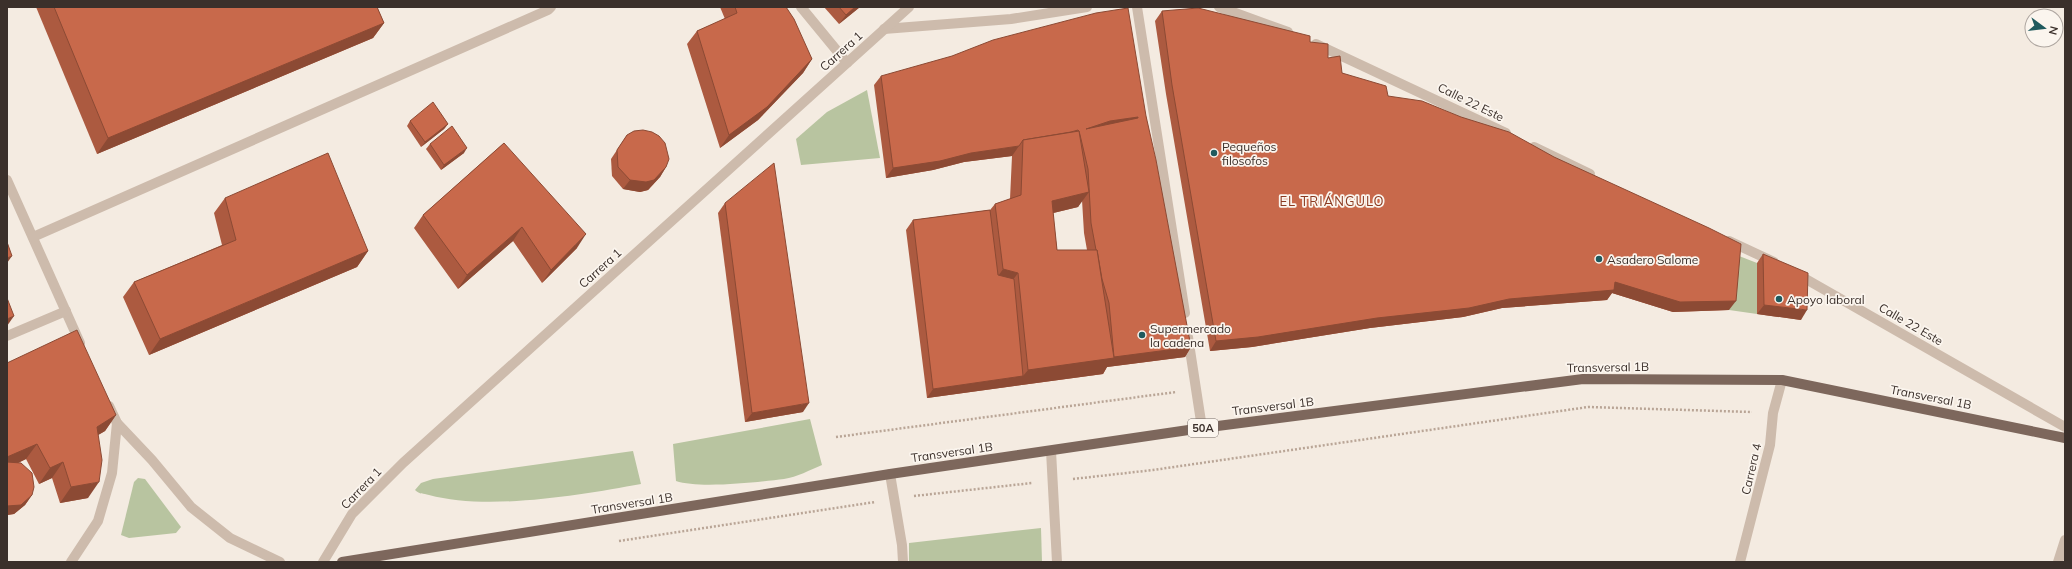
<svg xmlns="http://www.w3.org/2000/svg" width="2072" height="569" font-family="Mulish,sans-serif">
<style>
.green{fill:#b8c4a0}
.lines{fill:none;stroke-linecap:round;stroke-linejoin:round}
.path{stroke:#b9a596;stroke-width:2.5;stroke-dasharray:2 2;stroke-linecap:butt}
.service{stroke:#cdbbac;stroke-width:10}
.minor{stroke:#cdbbac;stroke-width:10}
.tertiary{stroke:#cdbbac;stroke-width:10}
.primary{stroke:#7d675c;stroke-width:10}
.wall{fill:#ac5a40;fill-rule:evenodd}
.shaded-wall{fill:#8c4a34}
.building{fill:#c8694b;stroke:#8c4a34;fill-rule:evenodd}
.poi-dot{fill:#1f5a5e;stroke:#fbf5ee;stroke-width:1.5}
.labels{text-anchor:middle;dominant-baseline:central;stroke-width:3.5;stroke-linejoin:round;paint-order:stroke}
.shield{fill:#fbf5ee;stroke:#756b66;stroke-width:1}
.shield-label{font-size:11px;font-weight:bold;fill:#3b302b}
.street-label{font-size:12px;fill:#3b302b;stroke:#fbf5ee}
.poi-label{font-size:12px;fill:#3b302b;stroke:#fbf5ee;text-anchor:start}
.neighbourhood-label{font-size:13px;letter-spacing:1px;fill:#8c3b22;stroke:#fbf5ee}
</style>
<rect width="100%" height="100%" fill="#f4ebe1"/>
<g class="green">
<polygon points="867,90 880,158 801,165 796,139 827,112"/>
<polygon points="1734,254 1757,263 1757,314 1729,310"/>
<path d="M810,419l12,46c-12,5 -25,12 -38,14 -25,3 -85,10 -108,2l-3,-37z"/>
<path d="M633,451l8,33c-60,11 -153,27 -212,11 -6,-2 -9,0 -14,-5l6,-7 12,-4z"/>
<polygon points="138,478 145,479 181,527 176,533 129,538 121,535 134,482"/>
<polygon points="1041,528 1042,562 909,562 909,543"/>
</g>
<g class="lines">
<g class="path">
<polyline points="836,437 1176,392"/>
<polyline points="1073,479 1153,470 1588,407 1752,412"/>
<polyline points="914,496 1032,483"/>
<polyline points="619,541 875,502"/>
</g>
<g class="service">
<polyline points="7,180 80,343"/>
<polyline points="33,237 548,10 551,7"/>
<polyline points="7,336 66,311"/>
<polyline points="109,406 117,423 152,460 191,507 230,538 280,562"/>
<polyline points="1051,451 1057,562"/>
<polyline points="890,474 902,545 903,562"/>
<polyline points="71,562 98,521 112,473 117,423"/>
</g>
<g class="minor">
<polyline points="801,7 847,63"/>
<polyline points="1137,7 1185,313"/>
<polyline points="1219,7 1288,32"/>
<polyline points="884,29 1011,19 1087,7"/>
<polyline points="1316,44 1506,133"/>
<polyline points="1534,147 1590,174"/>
<polyline points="1729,241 1774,262"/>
<polyline points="1797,274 2065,427"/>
<polyline points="1188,337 1202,428"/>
<polyline points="1740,562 1770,445 1773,413 1782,380"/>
<polyline points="2058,562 2065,540"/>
</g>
<polyline class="tertiary" points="323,562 352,514 403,463 909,7"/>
<polyline class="primary" points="342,562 890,474 1202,428 1583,379 1782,380 2065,438"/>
</g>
<g class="wall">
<polygon points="36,7 377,7 384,23 373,38 97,154"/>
<polygon points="720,7 786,7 812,59 803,73 758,120 720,148 687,44 697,31 725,19"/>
<polygon points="824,7 860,7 839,24"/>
<polygon points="1162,11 1310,42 1328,58 1342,73 1388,96 1729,310 1673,312 1612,293 1607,300 1502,308 1463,317 1370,328 1252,347 1210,351 1166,94 1155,21"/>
<path d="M881,76l265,40 45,231 -6,10 -78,10 -4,7 -176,24 -21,-168 7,-10 77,-10 5,-6 15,-5 2,-43 -48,6 -31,8 -47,8 -12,-93zM1082,200l2,33 3,17h-30l-4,-37 25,-6z"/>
<polygon points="410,121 448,124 444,129 421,147 407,126"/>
<polygon points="627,135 666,167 660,177 648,190 640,192 623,189 612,176 611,159"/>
<polygon points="504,143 577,248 542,283 513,241 458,289 414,228 423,215"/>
<polygon points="430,144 464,153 441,170 426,149"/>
<polygon points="225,198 368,251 357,267 149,355 123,297 134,282 222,245 214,213"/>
<polygon points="725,203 803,412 745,422 718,213"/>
<polygon points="1763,254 1801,320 1757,314 1757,263"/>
<polygon points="7,363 116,415 105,431 98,435 88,498 60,503 52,478 39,484 26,459 18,463 32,495 25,505 14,514 7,515"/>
</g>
<g class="shaded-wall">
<polygon points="855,7 860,7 839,24 846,15"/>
<polygon points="384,23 373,38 97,154 108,138"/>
<polygon points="812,59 803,73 758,120 720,148 729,135"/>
<polygon points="1138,117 1131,127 1086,129 1110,121"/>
<polygon points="448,124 444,129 421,147 425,142"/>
<polygon points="1019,146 1012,156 964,162 933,170 886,178 893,168 971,153"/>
<polygon points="467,148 464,153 441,170 444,165"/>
<polygon points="666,167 660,177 648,190 640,192 623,189 630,180"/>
<polygon points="1089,192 1078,207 1041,216 1052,201"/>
<polygon points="522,227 513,241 458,289 467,275"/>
<polygon points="586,234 577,248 542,283 551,270"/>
<polygon points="368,251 357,267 149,355 160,339"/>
<polygon points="12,256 7,263 7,258"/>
<polygon points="1003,269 1018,273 1007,288 992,285"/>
<polygon points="1615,282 1736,301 1729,310 1673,312 1612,293 1607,300 1502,308 1463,317 1370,328 1252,347 1210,351 1216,341 1509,299"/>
<polygon points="1764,305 1807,310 1801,320 1757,314"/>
<polygon points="14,316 7,326 7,319"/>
<polygon points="1191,347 1185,357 1107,367 1103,374 927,398 933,389 1023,376 1028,370 1113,357"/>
<polygon points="809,403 803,412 745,422 752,413"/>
<polygon points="116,415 105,431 86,442 97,427"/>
<polygon points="37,444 26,459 7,468 7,457"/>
<polygon points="63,462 52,478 39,484 50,468"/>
<polygon points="99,482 88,498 60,503 71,487"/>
<polygon points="32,495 25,505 14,514 7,515 7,506"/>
</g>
<g class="building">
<polygon points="54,7 377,7 384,23 108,138"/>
<polygon points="735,7 786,7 794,19 812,59 767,107 729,135 697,31 737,13"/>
<polygon points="839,7 855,7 846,15"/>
<path d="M1128,8l18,108 10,44 35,187 -77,10 -5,-54 -7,-24 -5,-29h-1l-5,-27 -3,-54 -7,-30 -2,-8 -1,-1 -7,2 -48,8 -4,6 -48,7 -31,8 -47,7 -12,-92 71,-20 41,-16 103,-27zM1138,117v1l-52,11 24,-8z"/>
<polygon points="1198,8 1310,36 1310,42 1328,44 1328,58 1340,56 1342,73 1386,86 1388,96 1422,101 1461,117 1509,132 1554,157 1709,228 1741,244 1736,301 1680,302 1615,282 1614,290 1509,299 1469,308 1377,318 1258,337 1216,341 1172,85 1162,11"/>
<polygon points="433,102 448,124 425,142 410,121"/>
<polygon points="452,126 467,148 444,165 430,144"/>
<polygon points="643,130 652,132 659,136 665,143 669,159 666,167 654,180 646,182 630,180 618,167 617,150 627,135 634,131"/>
<polygon points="1079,131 1089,192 1052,201 1057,250 1097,250 1114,358 1028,370 1018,273 1003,269 995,204 1021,195 1023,140"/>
<polygon points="504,143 586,234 551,270 522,227 467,275 423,215"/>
<polygon points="328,153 368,251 160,339 134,282 236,240 225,198"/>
<polygon points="774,163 809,403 752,413 725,203"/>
<polygon points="990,210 998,275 1014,279 1023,376 933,389 913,220"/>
<polygon points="7,242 12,256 7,258"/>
<polygon points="1763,254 1808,273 1807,310 1764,305"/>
<polygon points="7,298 14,316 7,319"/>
<polygon points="77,330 116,415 97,427 102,460 99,482 71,487 63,462 50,468 37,444 7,457 7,363"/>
<polygon points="7,462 21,463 32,473 34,487 32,495 21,505 7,506"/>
</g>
<g class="poi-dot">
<circle cx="1214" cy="153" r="4"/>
<circle cx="1599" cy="259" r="4"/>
<circle cx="1779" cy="299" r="4"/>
<circle cx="1142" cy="335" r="4"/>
</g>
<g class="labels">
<rect class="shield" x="1188" y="419" width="30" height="18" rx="3"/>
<g class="shield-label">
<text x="1203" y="428">50A</text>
</g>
<g class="street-label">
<text transform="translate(841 51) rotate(-42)">Carrera 1</text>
<text transform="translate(1471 102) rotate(26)">Calle 22 Este</text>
<text transform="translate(600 268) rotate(-42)">Carrera 1</text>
<text transform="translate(1911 324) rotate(30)">Calle 22 Este</text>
<text transform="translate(1608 367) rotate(-1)">Transversal 1B</text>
<text transform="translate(1931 397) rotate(11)">Transversal 1B</text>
<text transform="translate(1273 406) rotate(-7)">Transversal 1B</text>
<text transform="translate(952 452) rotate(-8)">Transversal 1B</text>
<text transform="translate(1751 469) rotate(-77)">Carrera 4</text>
<text transform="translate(361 488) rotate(-46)">Carrera 1</text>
<text transform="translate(632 503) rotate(-9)">Transversal 1B</text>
</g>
<g class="poi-label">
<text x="1222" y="146">Pequeños<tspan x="1222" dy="14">filosofos</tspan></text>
<text x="1607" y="259">Asadero Salome</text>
<text x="1787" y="299">Apoyo laboral</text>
<text x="1150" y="328">Supermercado<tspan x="1150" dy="14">la cadena</tspan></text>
</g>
<g class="neighbourhood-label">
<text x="1332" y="201">EL TRIÁNGULO</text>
</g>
</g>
<rect width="2072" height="569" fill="none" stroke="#3b302b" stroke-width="16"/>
<g transform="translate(2044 28) rotate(105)"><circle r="19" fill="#fbf5ee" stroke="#aea6a0"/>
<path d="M0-3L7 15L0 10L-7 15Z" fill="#1f5a5e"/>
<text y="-6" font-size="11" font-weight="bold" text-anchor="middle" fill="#3b302b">N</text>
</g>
</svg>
